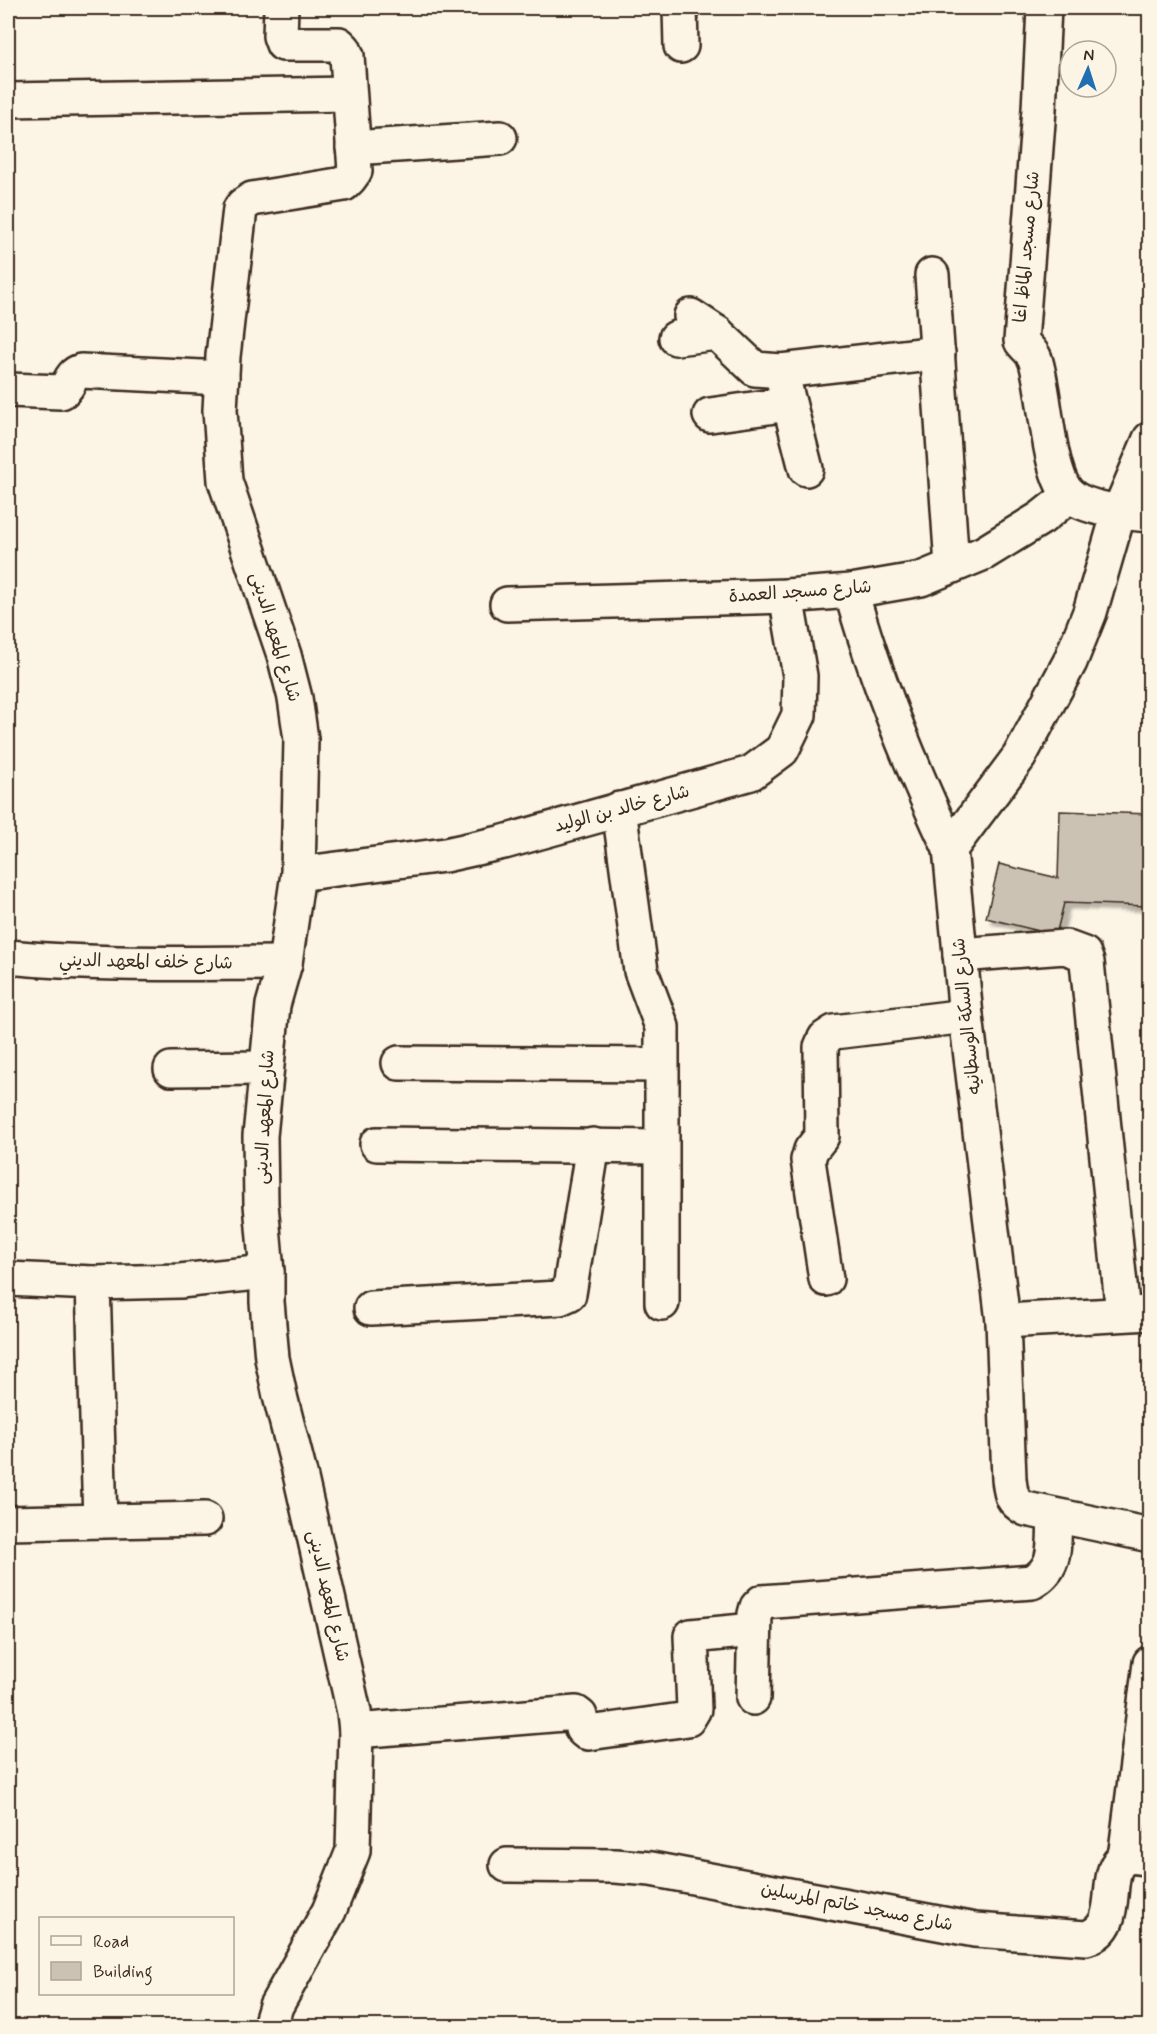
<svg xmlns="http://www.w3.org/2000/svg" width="1157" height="2034" font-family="Mynerve,'Playpen Sans Arabic',sans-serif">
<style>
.building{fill:#ccc2b3;stroke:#3b2a1e;stroke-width:1.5;filter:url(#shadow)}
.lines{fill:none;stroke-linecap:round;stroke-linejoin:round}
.minor-casing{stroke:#3b2a1e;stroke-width:38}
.minor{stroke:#fcf5e5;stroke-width:33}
.labels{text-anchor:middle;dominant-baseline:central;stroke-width:6;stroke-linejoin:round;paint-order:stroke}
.street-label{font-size:18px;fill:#3b2a1e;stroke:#fcf5e5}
</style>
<defs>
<filter id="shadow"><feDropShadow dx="5.5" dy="5.5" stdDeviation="1.5" flood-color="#0004"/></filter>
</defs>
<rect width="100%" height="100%" fill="#fcf5e5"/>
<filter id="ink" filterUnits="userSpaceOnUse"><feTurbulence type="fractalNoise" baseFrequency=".0167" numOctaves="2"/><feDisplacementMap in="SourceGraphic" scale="12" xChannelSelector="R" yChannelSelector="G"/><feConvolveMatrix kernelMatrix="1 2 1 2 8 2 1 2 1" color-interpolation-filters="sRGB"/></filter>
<g filter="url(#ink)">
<polygon class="building" points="1060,811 1150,814 1148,906 1064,903 1056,935 986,918 999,864 1058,878"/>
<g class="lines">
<g class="minor-casing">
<g id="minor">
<polyline points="680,8 681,46"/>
<path d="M1044,8l-5,101 -18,232c4,6 11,10 14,18 11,31 12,116 35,136 17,15 58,18 80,20"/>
<polyline points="8,100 349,94"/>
<polyline points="353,148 500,138"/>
<polyline points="932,275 952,566"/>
<polyline points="691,316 717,333 755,369 781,371 938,353"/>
<polyline points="676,338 717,333"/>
<polyline points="781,371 806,469"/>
<path d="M8,390l53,2c10,-5 7,-17 20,-21l141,7"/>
<polyline points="710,415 789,404"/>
<path d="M1150,439l-31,73 -29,100 -20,50 -51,95 -69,92 16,167 37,305 6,158c2,16 2,22 17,30l124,26"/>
<path d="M851,591c25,89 60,175 99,258"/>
<polyline points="507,604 786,596 851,591 921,579 984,553 1041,518 1070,495"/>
<polyline points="619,809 641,971 662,1027 662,1303"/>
<polyline points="298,874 445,855 504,842 751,773 782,750 799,715 800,676 786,596"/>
<polyline points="960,955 1065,947 1084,954 1087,962 1123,1314"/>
<path d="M8,957c91,9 185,6 277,6"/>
<polyline points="399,1063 661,1065"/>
<polyline points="171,1069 265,1068"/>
<polyline points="377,1144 661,1147"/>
<polyline points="8,1279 93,1283 180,1281 267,1272"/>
<polyline points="826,1279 808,1160 811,1150 822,1136 821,1047 825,1038 834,1032 966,1016"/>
<polyline points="93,1283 100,1521"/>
<polyline points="371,1308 560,1298 569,1294 593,1145"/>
<polyline points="1003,1321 1150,1313"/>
<polyline points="8,1523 205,1519"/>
<path d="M753,1698l2,-84 2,-7 5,-5 270,-20c27,-15 21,-39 23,-66"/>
<polyline points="356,1731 576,1713 580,1716 582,1729 585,1732 589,1733 688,1719 694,1709 691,1636 754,1630"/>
<polyline points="1125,1858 1150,1663"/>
<path d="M507,1865l108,1 36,3 324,61 111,8c40,-11 13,-70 40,-80 7,-3 16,0 24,1"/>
<polyline points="270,2026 276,2006 329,1911 353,1851 356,1731 354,1712 300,1474 280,1396 272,1358 267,1302 267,1272 261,1204 260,1136 273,1005 285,963 298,874 301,739 295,698 284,655 225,481 220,410 223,356 240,209 243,205 252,199 344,184 350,178 355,171 347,56 344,49 339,44 283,44 280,36 281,8"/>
</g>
</g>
<use href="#minor" class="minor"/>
</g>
</g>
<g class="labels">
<g class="street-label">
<text transform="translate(1027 247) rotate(-85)">شارع مسجد الماظ اغا</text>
<text transform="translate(800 592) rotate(-4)">شارع مسجد العمدة</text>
<text transform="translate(275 637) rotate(73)">شارع المعهد الدينى</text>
<text transform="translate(622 809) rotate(-15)">شارع خالد بن الوليد</text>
<text transform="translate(146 962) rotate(1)">شارع خلف المعهد الديني</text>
<text transform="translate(967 1016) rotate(-96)">شارع السكة الوسطانيه</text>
<text transform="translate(265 1117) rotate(-87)">شارع المعهد الدينى</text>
<text transform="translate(328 1596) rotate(77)">شارع المعهد الدينى</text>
<text transform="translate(857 1907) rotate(11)">شارع مسجد خاتم المرسلين</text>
</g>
</g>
<rect width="1157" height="2034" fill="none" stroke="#fcf5e5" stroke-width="30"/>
<rect x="15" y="15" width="1127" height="2004" fill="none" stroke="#3b2a1e" stroke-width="2" filter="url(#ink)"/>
<rect x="39" y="1917" width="195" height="78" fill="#fcf5e5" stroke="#afa495" stroke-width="1.5"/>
<rect x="51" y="1936" width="30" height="9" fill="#fcf5e5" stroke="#afa495" stroke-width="1.5"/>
<text x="93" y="1947" font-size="18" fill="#3b2a1e">Road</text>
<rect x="51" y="1962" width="30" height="18" fill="#ccc2b3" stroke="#afa495" stroke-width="1.5"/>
<text x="93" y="1977" font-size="18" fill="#3b2a1e">Building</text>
<g transform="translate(1088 69) rotate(3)"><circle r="28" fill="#fcf5e5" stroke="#afa495" stroke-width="1.5"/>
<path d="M0-4.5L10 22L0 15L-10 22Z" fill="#1f6fb2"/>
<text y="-9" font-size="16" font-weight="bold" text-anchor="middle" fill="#3b2a1e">N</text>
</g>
</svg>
